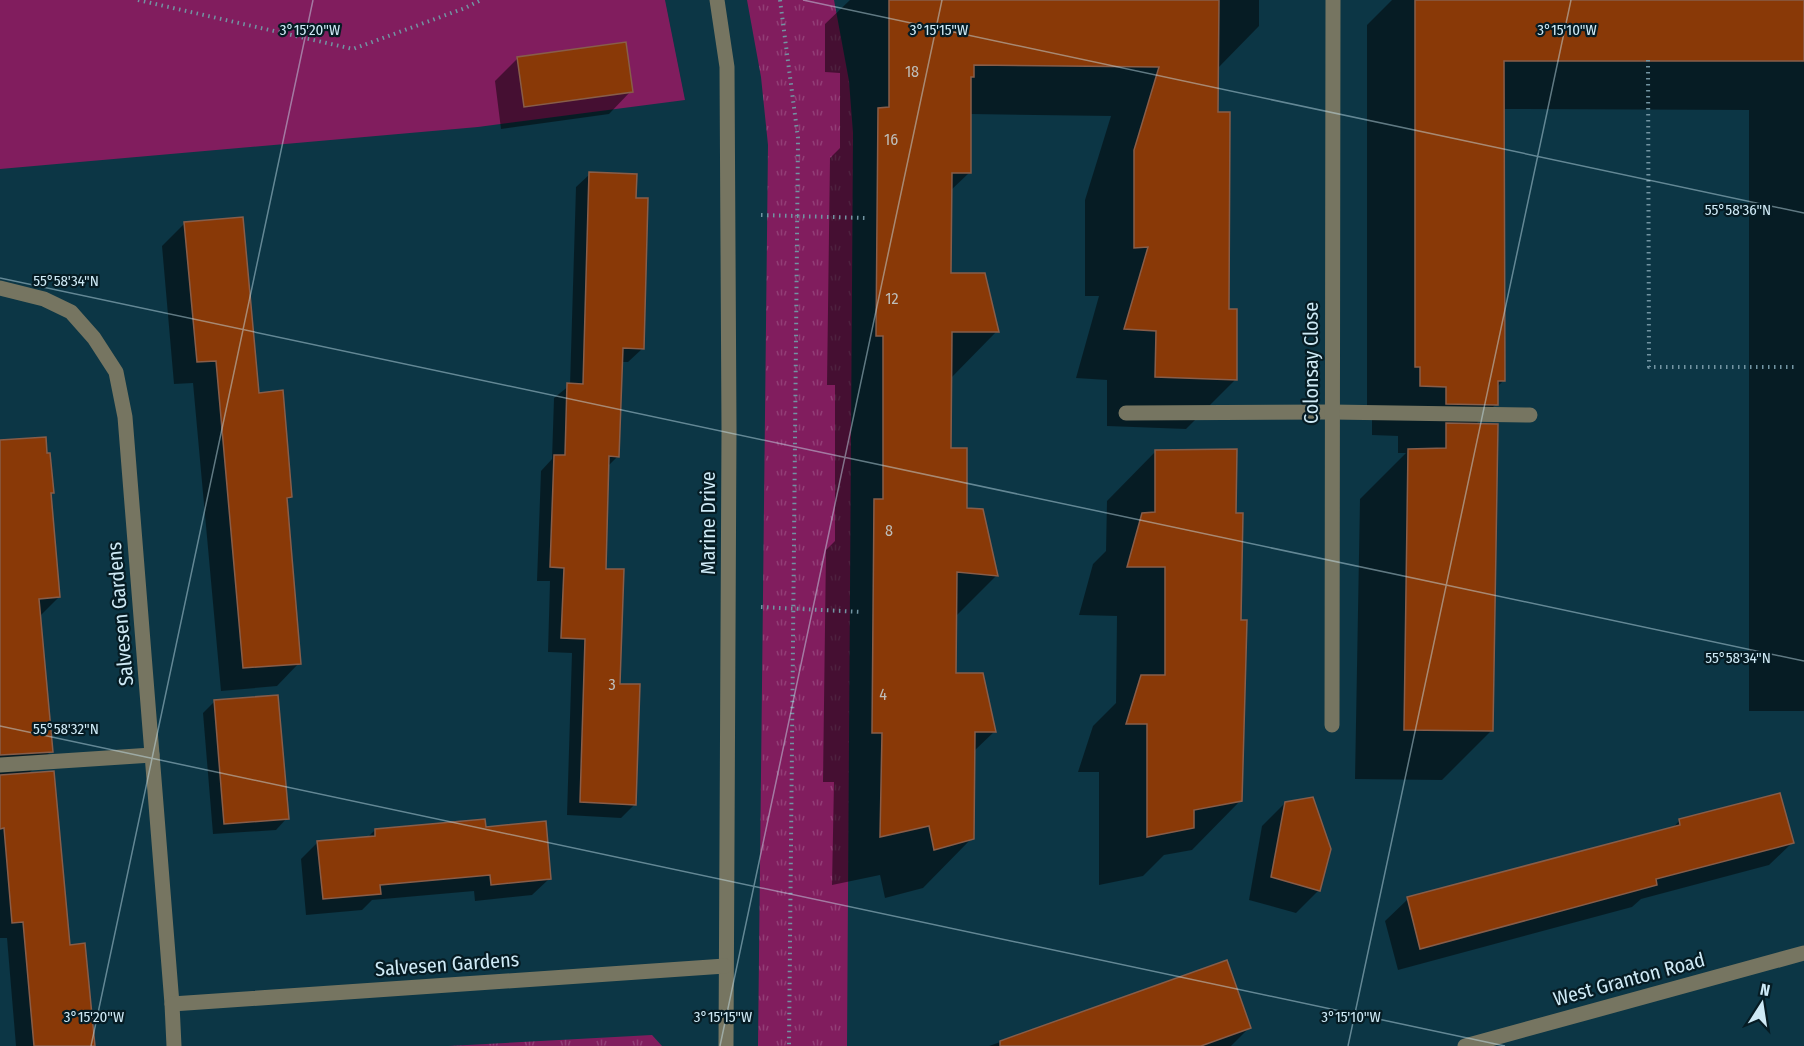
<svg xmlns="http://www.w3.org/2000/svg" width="1804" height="1046" font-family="'Fira Sans Condensed',sans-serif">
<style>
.grass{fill:url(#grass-tufts)}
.green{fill:#811d5e}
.shadow{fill:#0007}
.building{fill:#893907;stroke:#885d49;stroke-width:1.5}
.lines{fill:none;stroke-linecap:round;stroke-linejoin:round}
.path{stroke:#7294a2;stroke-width:4;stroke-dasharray:1.5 4.5;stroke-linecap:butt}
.minor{stroke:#767561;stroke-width:15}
.ticks{fill:none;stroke:#cfeaf6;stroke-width:1.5;stroke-opacity:0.45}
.labels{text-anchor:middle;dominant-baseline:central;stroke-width:4.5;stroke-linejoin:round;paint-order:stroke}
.number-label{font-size:16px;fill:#bebeba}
.street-label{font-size:20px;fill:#cfeaf6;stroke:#061c24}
.ticks-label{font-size:15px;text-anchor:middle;fill:#cfeaf6;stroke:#061c24;stroke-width:4.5;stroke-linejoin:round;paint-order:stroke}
</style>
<defs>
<pattern id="grass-tufts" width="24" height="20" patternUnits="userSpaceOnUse" patternTransform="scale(1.5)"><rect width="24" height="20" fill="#811d5e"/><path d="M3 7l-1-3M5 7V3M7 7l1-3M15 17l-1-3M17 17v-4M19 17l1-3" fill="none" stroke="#923e76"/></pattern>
</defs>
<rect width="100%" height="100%" fill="#0c3645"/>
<g class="grass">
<polygon points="747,0 834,0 849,81 853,133 847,1046 758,1046 768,145 761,77"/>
<polygon points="652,1035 662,1046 448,1046"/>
</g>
<polygon class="green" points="0,0 665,0 685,100 478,127 0,169"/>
<g class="shadow">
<polygon points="850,0 1259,0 1259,26 1217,69 1216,114 1228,310 1236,379 1186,429 1107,426 1107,380 1076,378 1099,296 1085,296 1085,200 1111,116 970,114 969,173 950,191 950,274 997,331 950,379 949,449 965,510 996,576 955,617 954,675 995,731 973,752 972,838 923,888 885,898 880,875 832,885 834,782 823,782 826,550 835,541 835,385 827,385 830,158 840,148 840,73 825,72 825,24"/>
<polygon points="1392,0 1804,0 1804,711 1749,711 1749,110 1503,109 1503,381 1497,387 1496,404 1475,425 1491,731 1442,780 1355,779 1360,499 1406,453 1398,453 1398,436 1372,435 1372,415 1367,416 1367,25"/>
<polygon points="518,58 631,91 609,114 501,129 495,81"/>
<polygon points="590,174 634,200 642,349 628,362 621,362 618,456 607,467 604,570 635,804 621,818 567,815 572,653 548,652 550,581 537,581 541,471 552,459 554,398 570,385 576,187"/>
<polygon points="185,223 257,394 291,497 285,502 299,663 277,686 221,691 193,383 174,384 162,246"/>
<polygon points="0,442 52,492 50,495 59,597 39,617 51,751 28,774 93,1046 16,1046 7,938 0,938"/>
<polygon points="1156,451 1235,515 1240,622 1241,800 1192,850 1164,855 1143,876 1099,885 1099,772 1078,772 1093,726 1116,703 1117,616 1079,615 1093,564 1106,551 1107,501"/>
<polygon points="214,702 287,818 276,830 213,834 203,713"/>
<polygon points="1285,803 1319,890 1296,913 1249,900 1262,826"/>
<polygon points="1679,821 1792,843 1769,865 1641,899 1632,907 1398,970 1385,921 1408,899 1672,829"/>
<polygon points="485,828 549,879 532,895 475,901 474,891 372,900 362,910 306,915 301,859 318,842 367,838 375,830"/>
<polygon points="1226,962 1249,1028 1231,1046 989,1046"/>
</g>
<g class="building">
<polygon points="889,0 1219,0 1218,112 1230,112 1229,309 1237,309 1237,380 1155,377 1156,331 1124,329 1148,247 1134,248 1134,150 1159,67 974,65 974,77 971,77 971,173 952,173 951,273 985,273 999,332 952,332 951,448 967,448 967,508 983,509 998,576 957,572 956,673 983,673 996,732 975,732 974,839 934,850 929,826 880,837 882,733 872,733 874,499 883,499 883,336 876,336 878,108 889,107"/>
<polygon points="1415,0 1804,0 1804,61 1504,61 1505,381 1498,381 1498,405 1446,404 1446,387 1420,386 1420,367 1415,367"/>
<polygon points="626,42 633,92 524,107 517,57"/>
<polygon points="589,172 637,174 636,198 648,198 644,349 623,348 619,457 609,456 606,569 624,569 620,684 640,684 636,805 580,802 585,639 561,638 564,568 550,567 554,455 565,455 567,383 583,384"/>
<polygon points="243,217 259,393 283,390 292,497 287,498 301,664 243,668 216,361 197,362 184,222"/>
<polygon points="1446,423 1498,424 1493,731 1404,730 1408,449 1446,448"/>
<polygon points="46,437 47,453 50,453 54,493 51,493 60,597 39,599 53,752 0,755 0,440"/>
<polygon points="1237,449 1236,513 1243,513 1241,620 1247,620 1242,801 1194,810 1194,828 1147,837 1147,724 1126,724 1141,675 1165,675 1165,567 1127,567 1142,513 1155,512 1155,450"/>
<polygon points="278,695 289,819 224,824 214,700"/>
<polygon points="54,771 70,945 85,943 95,1046 34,1046 23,922 12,923 4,828 0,829 0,775"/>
<polygon points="1780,793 1794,843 1656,879 1657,885 1420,949 1407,897 1680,825 1679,819"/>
<polygon points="1313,797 1331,849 1320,891 1271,877 1285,802"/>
<polygon points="485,819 486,827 546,821 551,879 491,885 490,875 380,885 381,894 323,899 317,841 375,836 375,829"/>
<polygon points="1227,960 1251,1028 1201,1046 1000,1046 1000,1041"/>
</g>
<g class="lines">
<g class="path">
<polyline points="138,0 353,49 465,8 481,0"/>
<polyline points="780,0 798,138 789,1046"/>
<polyline points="1648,60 1649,367 1797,367"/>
<polyline points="761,215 865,218"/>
<polyline points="761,607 862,612"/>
</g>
<g class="minor">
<polyline points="717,0 727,67 729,430 726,1046"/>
<polyline points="0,288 44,299 71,312 94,338 116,372 125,417 172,1004"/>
<polyline points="1126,413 1332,412 1530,415"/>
<polyline points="1332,725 1333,0"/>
<polyline points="0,765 152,755"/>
<polyline points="174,1046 172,1004 725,966"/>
<polyline points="1465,1046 1804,953"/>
</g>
</g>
<path class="ticks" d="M803,0l1001,213M0,278l1804,383M0,726l1505,320M91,1046l222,-1046M720,1046l222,-1046M1348,1046l223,-1046"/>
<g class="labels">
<g class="number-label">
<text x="912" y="71">18</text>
<text x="891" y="139">16</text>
<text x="892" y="298">12</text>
<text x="889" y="530">8</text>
<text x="612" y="684">3</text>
<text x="883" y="694">4</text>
</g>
<g class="street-label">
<text transform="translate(1311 363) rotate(-90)">Colonsay Close</text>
<text transform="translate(708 523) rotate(-90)">Marine Drive</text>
<text transform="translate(120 614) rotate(-95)">Salvesen Gardens</text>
<text transform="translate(447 964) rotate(-4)">Salvesen Gardens</text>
<text transform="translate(1629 979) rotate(-15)">West Granton Road</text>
</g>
</g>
<g class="ticks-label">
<text x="310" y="35">3°15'20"W</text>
<text x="939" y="35">3°15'15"W</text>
<text x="1567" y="35">3°15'10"W</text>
<text x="1738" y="215">55°58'36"N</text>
<text x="66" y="286">55°58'34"N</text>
<text x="1738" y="663">55°58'34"N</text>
<text x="66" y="734">55°58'32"N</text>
<text x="94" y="1022">3°15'20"W</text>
<text x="723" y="1022">3°15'15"W</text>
<text x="1351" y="1022">3°15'10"W</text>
</g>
<g transform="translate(1762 1004) rotate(12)" stroke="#061c24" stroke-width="4.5" paint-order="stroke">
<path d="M0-4.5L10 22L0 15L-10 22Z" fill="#cfeaf6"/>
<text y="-9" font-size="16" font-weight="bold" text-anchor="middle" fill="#cfeaf6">N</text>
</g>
</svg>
